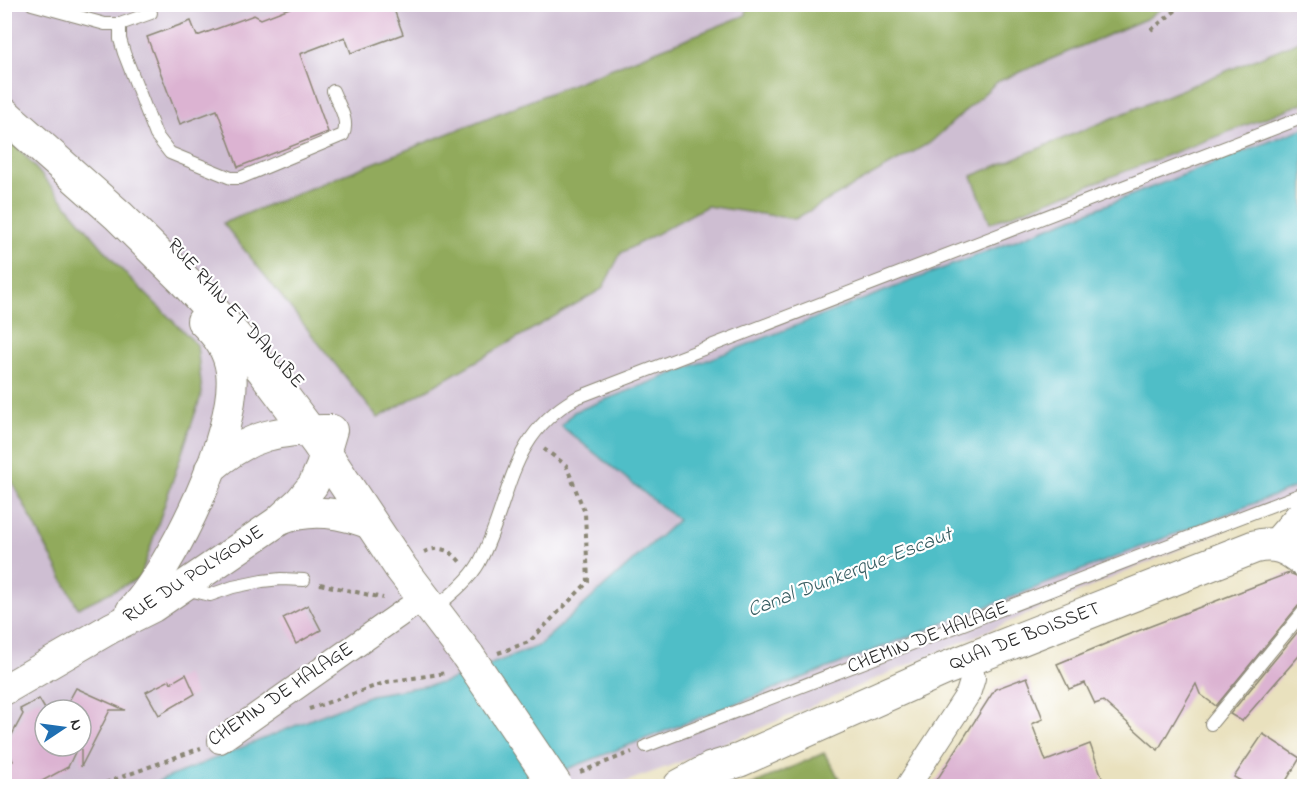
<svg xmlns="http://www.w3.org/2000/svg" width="1309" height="791" font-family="'Indie Flower',sans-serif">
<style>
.industrial{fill:#cebed2;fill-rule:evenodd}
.forest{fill:#91aa5b;stroke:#5e6a43;stroke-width:1.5}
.water{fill:#50bec7;stroke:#3e7479;stroke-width:1.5}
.building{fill:#dcb3d2}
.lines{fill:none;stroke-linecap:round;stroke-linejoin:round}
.service-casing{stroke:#8a8674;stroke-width:14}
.minor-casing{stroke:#8a8674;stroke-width:26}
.tertiary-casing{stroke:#8a8674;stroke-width:32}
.secondary-casing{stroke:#8a8674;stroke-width:35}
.path{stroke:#8a8674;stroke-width:4;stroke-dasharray:4.5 4.5;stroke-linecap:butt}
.service{stroke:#fff;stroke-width:12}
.minor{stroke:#fff;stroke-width:24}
.tertiary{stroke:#fff;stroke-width:30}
.secondary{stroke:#fff;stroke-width:33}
.secondary-bridge-casing{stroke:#8a8674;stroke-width:35;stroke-linecap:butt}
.secondary-bridge{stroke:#fff;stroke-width:33}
.labels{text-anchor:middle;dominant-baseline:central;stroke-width:4.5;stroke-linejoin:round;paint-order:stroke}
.street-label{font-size:20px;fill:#2b2b2b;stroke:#fff}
.water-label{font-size:21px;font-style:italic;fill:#385e62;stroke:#fff}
</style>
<rect width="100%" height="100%" fill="#fff"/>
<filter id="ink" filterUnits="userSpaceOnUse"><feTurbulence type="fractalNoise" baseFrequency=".0167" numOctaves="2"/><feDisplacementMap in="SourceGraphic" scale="12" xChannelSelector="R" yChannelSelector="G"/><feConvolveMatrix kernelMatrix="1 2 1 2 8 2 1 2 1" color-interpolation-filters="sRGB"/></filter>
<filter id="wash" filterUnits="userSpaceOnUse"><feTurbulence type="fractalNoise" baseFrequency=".008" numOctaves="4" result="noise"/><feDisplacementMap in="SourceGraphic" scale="24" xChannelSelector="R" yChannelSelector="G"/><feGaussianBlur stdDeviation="1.35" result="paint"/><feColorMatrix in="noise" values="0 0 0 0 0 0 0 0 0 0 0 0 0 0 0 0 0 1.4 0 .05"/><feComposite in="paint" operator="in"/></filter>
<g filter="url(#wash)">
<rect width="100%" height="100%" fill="#e9e1be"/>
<path class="industrial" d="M5,5h1299v491l-621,265 -69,25h-609zM45,710h36v36h-36z"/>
<g class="forest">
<polygon points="747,5 1166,5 1148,18 997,82 931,142 795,219 707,206 621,253 602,289 378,418 223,223 746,15"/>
<polygon points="1304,39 1304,103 990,223 972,176"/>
<polygon points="4,134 12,140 118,266 197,345 202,393 140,578 78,608 5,468"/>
<polygon points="824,753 839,778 835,786 749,786"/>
</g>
<polygon class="water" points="1304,128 1304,484 567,769 543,786 147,786 371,695 442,683 538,646 678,520 561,426 574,412"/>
<g id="blocks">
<g class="building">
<polygon points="300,4 392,4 403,34 351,53 345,37 300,54 328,132 238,167 217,110 180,124 147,37 191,21 197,36 254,15 261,19"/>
<polygon points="1289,573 1305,579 1305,603 1298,606 1216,706 1200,694 1196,684 1158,750 1103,701 1095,704 1085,683 1069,689 1057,664 1122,637"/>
<polygon points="308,605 321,630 296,644 283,618"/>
<polygon points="1305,623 1305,649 1242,721 1230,714"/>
<polygon points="186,674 195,694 159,715 146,692 170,680 171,683"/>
<polygon points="1027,677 1043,719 1032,724 1046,761 1090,744 1103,780 1086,786 933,786 995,689"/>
<polygon points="76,688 125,710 110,710 81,767 81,710 64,710"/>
<polygon points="39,699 45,709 45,746 78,746 68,767 33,786 4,786 4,766 13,761 6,746 23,714 20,709"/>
<polygon points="1263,734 1300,758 1283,786 1249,786 1234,777"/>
</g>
</g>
</g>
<g filter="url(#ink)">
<use href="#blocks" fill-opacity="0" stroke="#8a8674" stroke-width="1.5"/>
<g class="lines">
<g class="service-casing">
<g id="service">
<polyline points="32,4 105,24 120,24 151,13"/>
<path d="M120,24v15l4,14 32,82 14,18 61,25h9l103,-43c7,-14 -5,-31 -10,-44"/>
<polyline points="185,589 210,595 233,587 262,581 281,579 304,580"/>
<path d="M433,609c16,-12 36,-28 46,-46 33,-62 27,-126 97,-165l728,-281"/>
<polyline points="1211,724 1304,611"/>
<polyline points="646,746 1304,493"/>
</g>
</g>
<g class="minor-casing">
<g id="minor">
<polyline points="220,741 423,598"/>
<polyline points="908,786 968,694 973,678 968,659"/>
</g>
</g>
<g class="tertiary-casing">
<g id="tertiary">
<path d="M280,520c32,-13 62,-7 93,5"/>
<path d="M131,611c41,-43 108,-181 100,-240 -3,-22 -14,-35 -29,-50"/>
<path d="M4,690l107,-62 42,-21 124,-85 23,-21 13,-16 8,-18 11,-37c-52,-1 -82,4 -122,39"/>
</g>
</g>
<g class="secondary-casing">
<g id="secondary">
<polyline points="4,114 119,216 183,279 222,321 264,371 318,443 401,568 468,656"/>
<polyline points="1277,545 1304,514"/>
<path d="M680,786l31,-17 29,-9 202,-90 312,-123c21,-6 34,1 50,14"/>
</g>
</g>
<g class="path">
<polyline points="1151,30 1184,4"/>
<path d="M424,552c16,-7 27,-2 37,11"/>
<polyline points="320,584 383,598"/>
<polyline points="498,653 529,642 588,582 585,513 566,465 544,449"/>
<polyline points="309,709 387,682 446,673"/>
<polyline points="580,772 632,752"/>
<polyline points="97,786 201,748"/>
</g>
<use href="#service" class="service"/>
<use href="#minor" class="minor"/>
<use href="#tertiary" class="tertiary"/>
<use href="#secondary" class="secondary"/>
<g class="secondary-bridge-casing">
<polyline id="secondary-bridge" points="468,656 556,786"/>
</g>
<use href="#secondary-bridge" class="secondary-bridge"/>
</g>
</g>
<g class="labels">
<g class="street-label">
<text transform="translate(235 314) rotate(48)">RUE RHIN ET DANUBE</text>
<text transform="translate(194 575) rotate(-33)">RUE DU POLYGONE</text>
<text transform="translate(1025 637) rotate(-21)">QUAI DE BOISSET</text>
<text transform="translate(928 638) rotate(-21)">CHEMIN DE HALAGE</text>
<text transform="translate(281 695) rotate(-34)">CHEMIN DE HALAGE</text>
</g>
<g class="water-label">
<text transform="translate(850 573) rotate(-21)">Canal Dunkerque-Escaut</text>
</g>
</g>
<rect width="1309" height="791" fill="none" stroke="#fff" stroke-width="24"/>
<g transform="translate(63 728) rotate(77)"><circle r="28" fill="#ffffff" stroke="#aaaaaa" stroke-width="1.5"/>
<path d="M0-4.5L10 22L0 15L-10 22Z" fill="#1f6fb2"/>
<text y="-9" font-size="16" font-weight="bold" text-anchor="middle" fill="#2b2b2b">N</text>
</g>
</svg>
